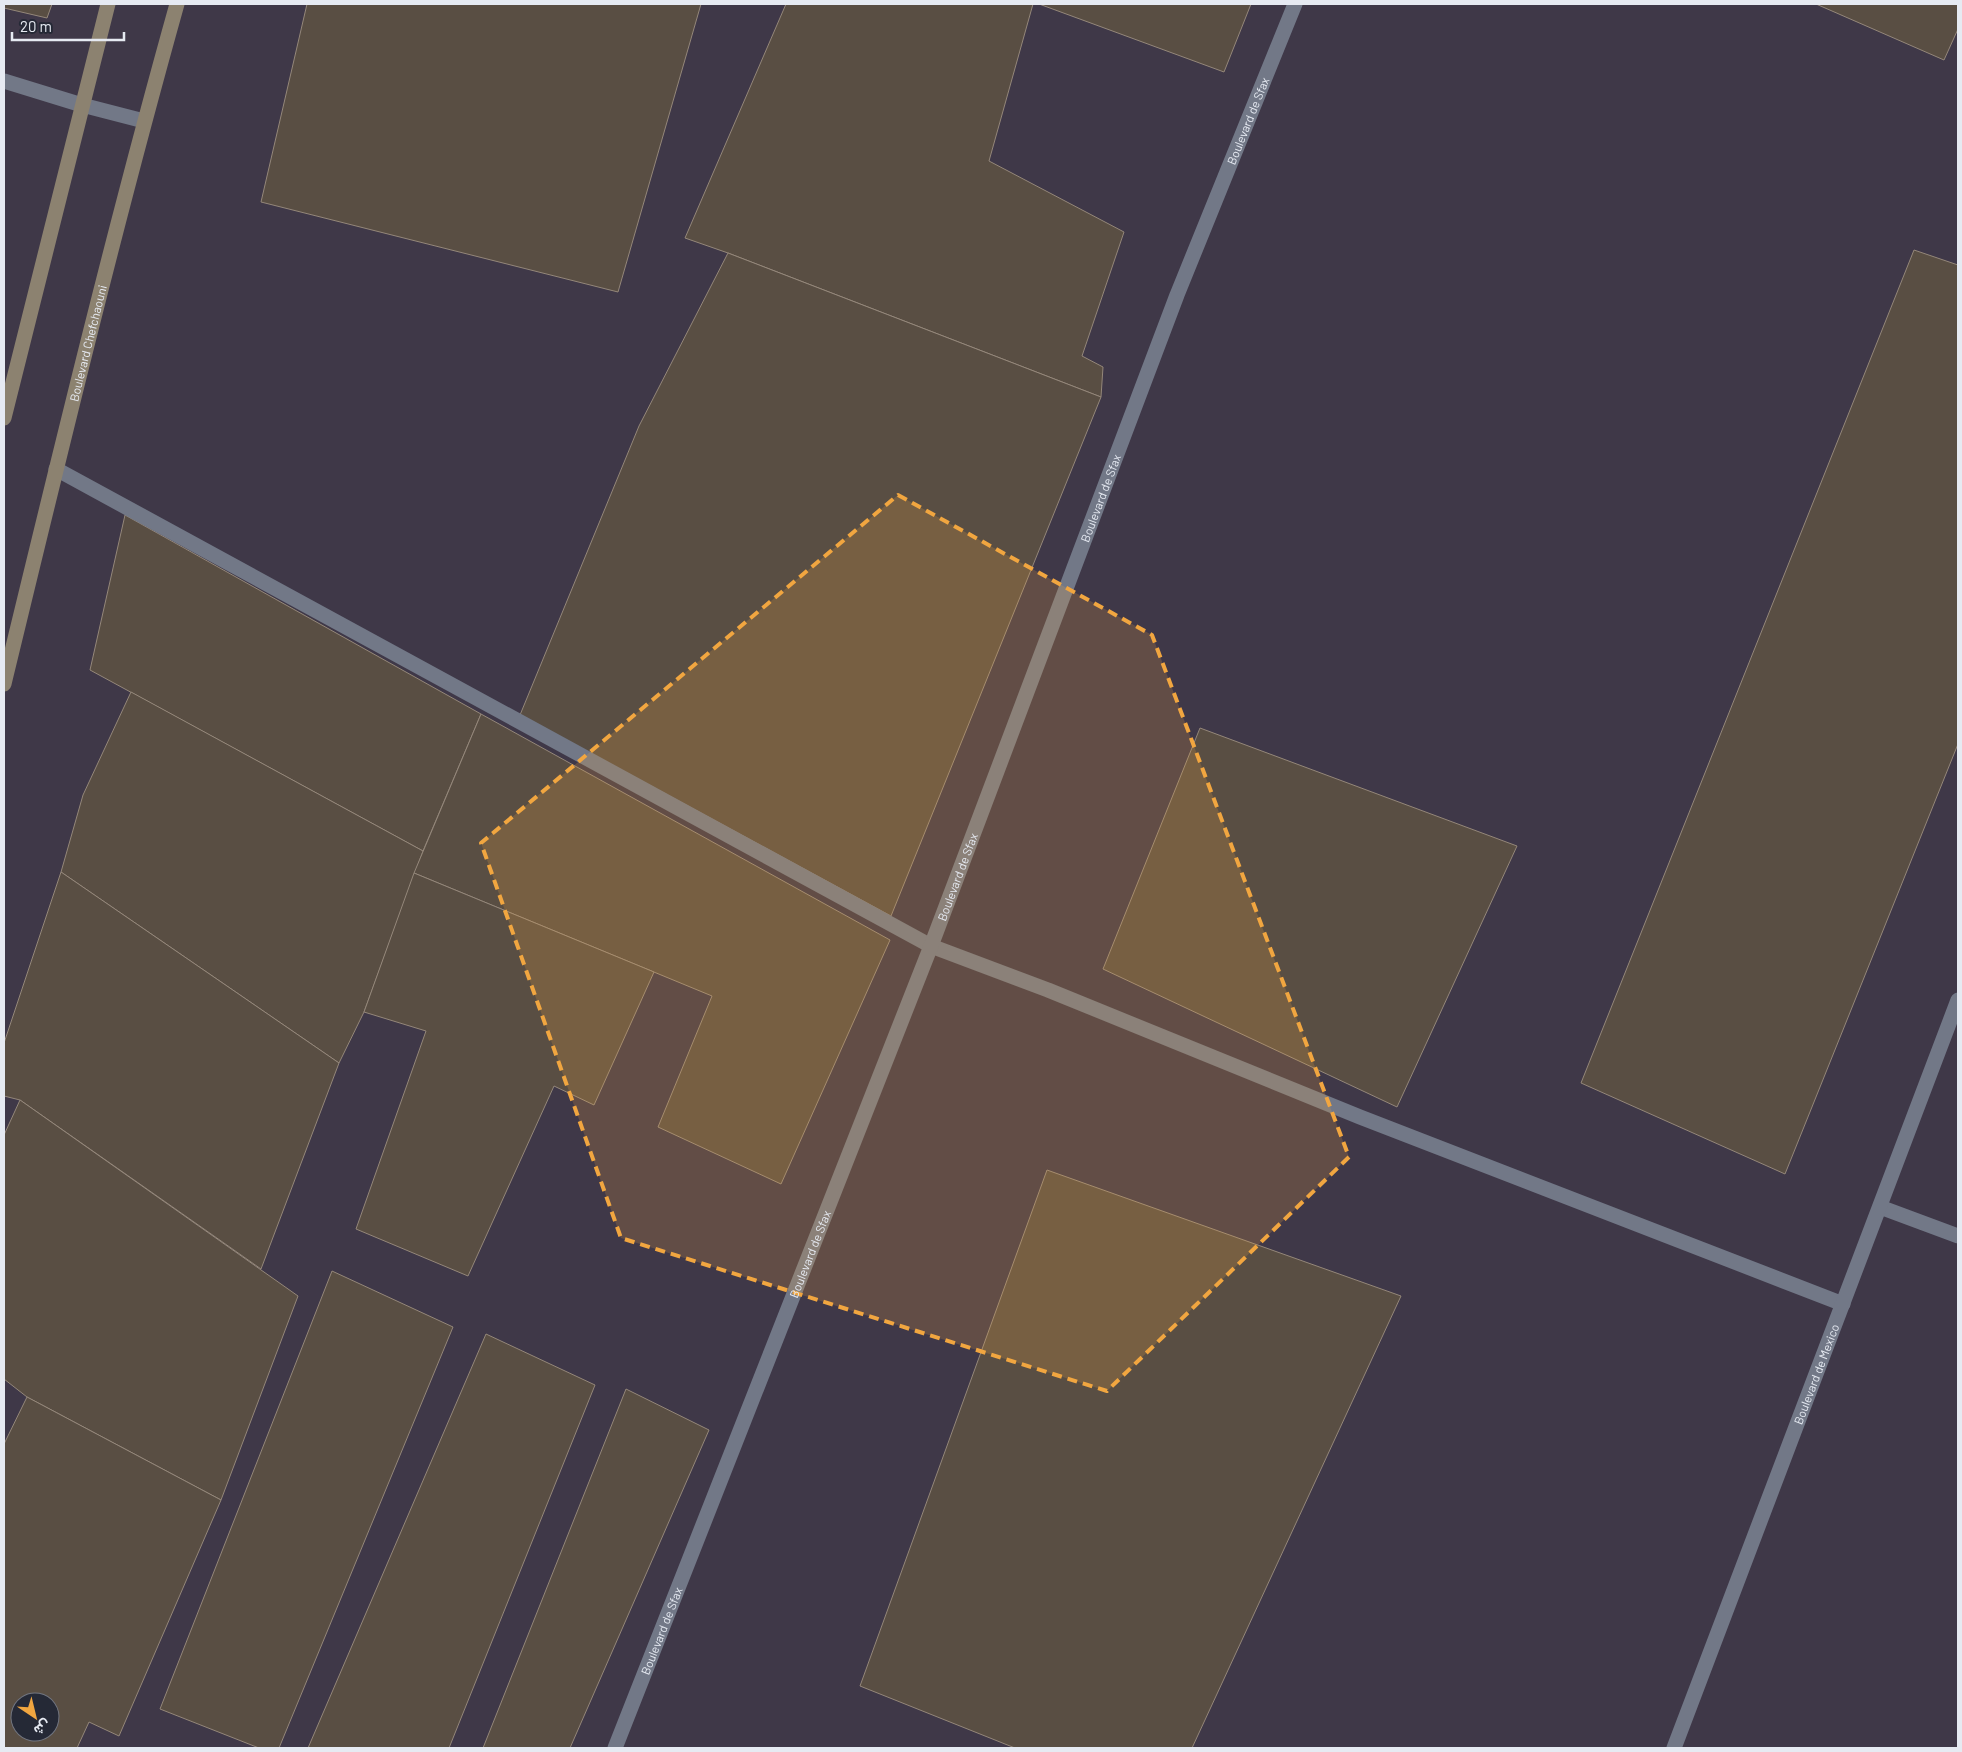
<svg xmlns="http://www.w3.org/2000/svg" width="1962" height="1752" font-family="Barlow,Vazirmatn,sans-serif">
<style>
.industrial{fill:#3f3848;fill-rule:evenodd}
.building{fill:#594e43;stroke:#94877a;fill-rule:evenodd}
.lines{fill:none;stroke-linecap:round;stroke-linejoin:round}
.lane{stroke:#727887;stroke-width:15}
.secondary{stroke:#8c8270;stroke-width:15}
.marked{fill:#f1a640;fill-opacity:0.2;stroke:#f1a640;stroke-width:4;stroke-dasharray:10 6;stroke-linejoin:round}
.labels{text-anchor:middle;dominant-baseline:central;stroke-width:5;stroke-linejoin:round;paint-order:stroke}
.street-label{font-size:12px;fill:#e6eaf2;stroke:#252936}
</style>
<rect width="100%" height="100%" fill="#2e3340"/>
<path class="industrial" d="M4,4h1954v1744h-1954zM20,1702h30v30h-30z"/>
<g class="building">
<polygon points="4,4 52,4 47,18 4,8"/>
<polygon points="307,4 701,4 618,292 261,202"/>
<polygon points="786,4 1033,4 989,161 1124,232 1082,356 1103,367 1101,397 728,253 685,238"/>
<polygon points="1039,4 1251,4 1224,72"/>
<polygon points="1816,4 1958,4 1958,29 1944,60"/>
<polygon points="1914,250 1958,265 1958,744 1785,1174 1581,1083"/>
<polygon points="728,253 1101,397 891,916 520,715 639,426"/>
<polygon points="125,515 481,714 423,851 90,670"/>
<polygon points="131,692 423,851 364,1012 339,1063 61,872 83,795"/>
<polygon points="481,714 890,940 781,1184 658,1127 712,996 414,873"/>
<polygon points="1200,728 1517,846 1397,1107 1103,969"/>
<polygon points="61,872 339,1063 261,1269 20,1100 4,1096 4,1043"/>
<polygon points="414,873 654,972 594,1105 554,1086 468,1276 356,1229 426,1031 364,1012"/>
<polygon points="20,1100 298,1296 221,1500 27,1397 4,1379 4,1135"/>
<polygon points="1047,1170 1401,1296 1192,1748 1015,1748 860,1686"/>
<polygon points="332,1271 453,1327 279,1748 259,1748 160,1709"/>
<polygon points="486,1334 595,1385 449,1748 308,1748"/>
<polygon points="626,1389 709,1430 570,1748 483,1748"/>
<path d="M27,1397l194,103 -102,236 -30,-14 -12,26h-73v-304zM20,1702h30v30h-30z"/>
</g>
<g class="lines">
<g class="lane">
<polyline points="4,81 82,105 144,121"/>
<polyline points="56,469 931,946 1048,990 1360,1117 1843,1304"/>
<polyline points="1880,1207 1958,1236"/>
<path id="s1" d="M615,1748l316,-802 246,-651 118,-291"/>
<path id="s2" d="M1674,1748l284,-748"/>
</g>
<g class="secondary">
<polyline points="4,418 108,4"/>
<path id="s3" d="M4,684c55,-227 110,-455 173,-680"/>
</g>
</g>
<path class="marked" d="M898,495l254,140 197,522 -242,234 -486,-153 -140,-395z"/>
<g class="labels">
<g class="street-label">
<text stroke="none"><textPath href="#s1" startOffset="1746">Boulevard de Sfax</textPath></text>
<text stroke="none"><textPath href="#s3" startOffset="351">Boulevard Chefchaouni</textPath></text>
<text stroke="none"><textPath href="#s1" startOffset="1341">Boulevard de Sfax</textPath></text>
<text stroke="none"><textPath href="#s1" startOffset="936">Boulevard de Sfax</textPath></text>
<text stroke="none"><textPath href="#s1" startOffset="531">Boulevard de Sfax</textPath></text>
<text stroke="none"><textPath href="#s2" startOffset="400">Boulevard de Mexico</textPath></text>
<text stroke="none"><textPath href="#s1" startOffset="126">Boulevard de Sfax</textPath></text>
</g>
</g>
<rect width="1962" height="1752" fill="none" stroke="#e6eaf2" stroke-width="10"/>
<g transform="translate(35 1717) rotate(145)"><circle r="24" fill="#252936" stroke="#727681"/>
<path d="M0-4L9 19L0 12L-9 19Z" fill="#f1a640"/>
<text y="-8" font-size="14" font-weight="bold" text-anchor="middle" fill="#e6eaf2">ش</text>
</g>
<path d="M12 32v8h112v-8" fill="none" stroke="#e6eaf2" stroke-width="2.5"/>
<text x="20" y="32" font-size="15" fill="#e6eaf2" stroke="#252936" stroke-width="4" paint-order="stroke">20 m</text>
</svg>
